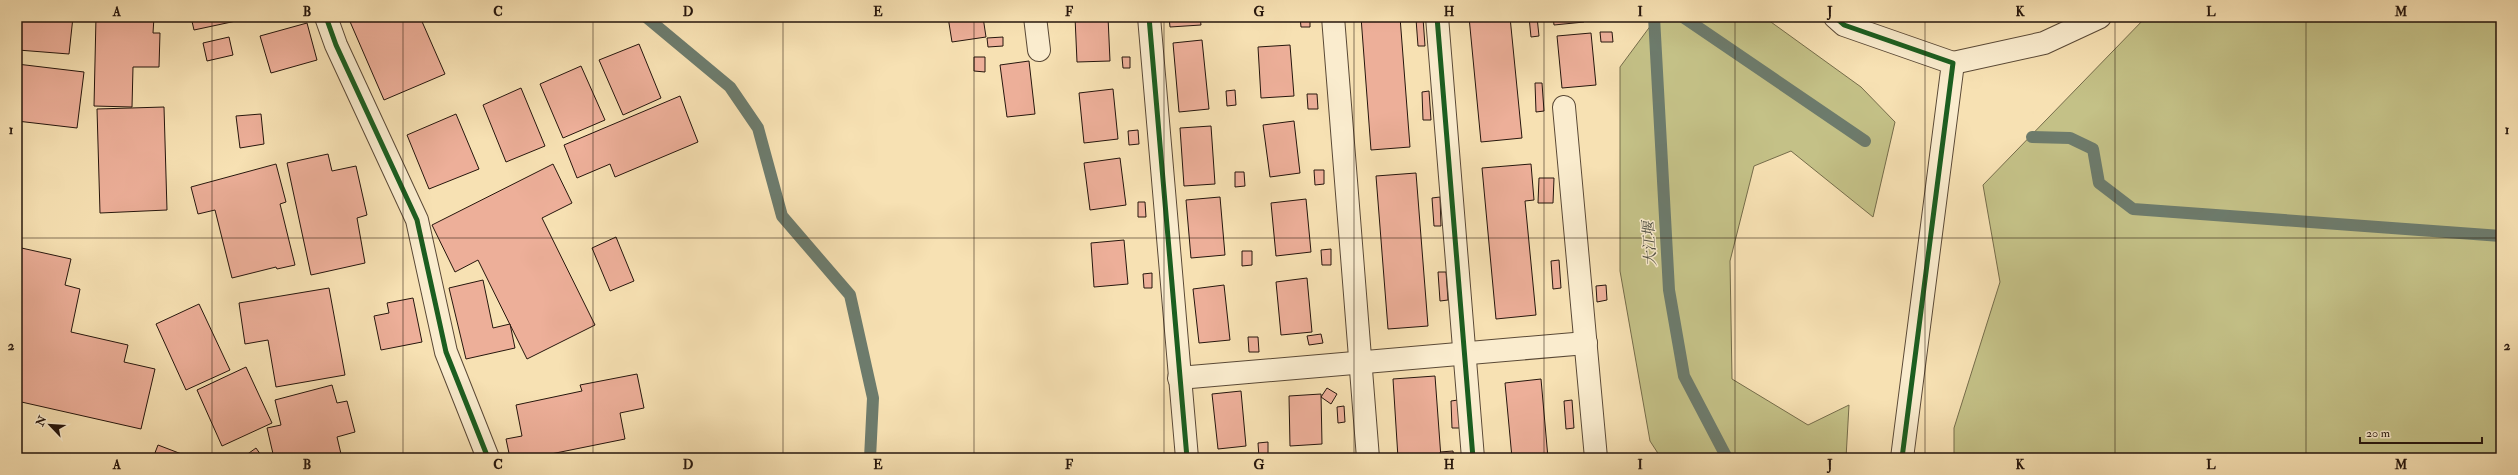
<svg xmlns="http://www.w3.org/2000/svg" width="2518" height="475" font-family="'IM FELL Double Pica','Noto Serif JP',serif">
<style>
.green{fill:#c4c187;stroke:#756c4a}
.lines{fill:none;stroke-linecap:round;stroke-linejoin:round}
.stream{stroke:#6d7b6c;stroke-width:12}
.building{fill:#edaf99;stroke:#26160d}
.minor-casing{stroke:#5a4936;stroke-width:24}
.minor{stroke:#faecce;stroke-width:22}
.cycleway-casing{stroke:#faecce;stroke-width:8}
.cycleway{stroke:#1b5e20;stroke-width:5}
.grid{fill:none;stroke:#26160d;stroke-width:1;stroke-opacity:0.55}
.labels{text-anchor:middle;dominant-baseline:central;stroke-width:3;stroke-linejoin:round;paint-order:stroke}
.water-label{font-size:15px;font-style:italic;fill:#505145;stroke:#faecce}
.neatline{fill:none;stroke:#26160d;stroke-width:1.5}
.grid-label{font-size:13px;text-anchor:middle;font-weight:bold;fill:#26160d}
</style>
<rect width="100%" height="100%" fill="#f7e1b3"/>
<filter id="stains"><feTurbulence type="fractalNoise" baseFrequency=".005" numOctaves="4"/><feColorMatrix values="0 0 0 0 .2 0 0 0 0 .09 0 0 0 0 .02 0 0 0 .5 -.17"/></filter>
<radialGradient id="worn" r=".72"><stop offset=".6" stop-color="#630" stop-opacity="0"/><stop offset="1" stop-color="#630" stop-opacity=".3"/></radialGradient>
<g class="green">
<polygon points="1657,17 1764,17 1861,87 1895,122 1873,217 1791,151 1754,166 1730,261 1732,379 1808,425 1849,405 1846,458 1661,458 1650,441 1620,271 1620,67"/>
<polygon points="2146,17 2501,17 2501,458 1954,458 1954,428 2000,282 1983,185"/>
</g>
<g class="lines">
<g class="stream">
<polyline points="646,17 730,87 758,128 782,216 850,295 873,398 870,458"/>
<polyline points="1654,17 1669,290 1684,376 1727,458"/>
<polyline points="1683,17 1865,141"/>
<polyline points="2032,137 2070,138 2093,149 2099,183 2133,209 2501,236"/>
</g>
</g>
<g class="building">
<polygon points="21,17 73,17 69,54 18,50"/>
<polygon points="96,17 154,17 153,33 160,33 159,67 133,67 132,107 94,106"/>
<polygon points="191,17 236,17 236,21 194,30"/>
<polygon points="248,17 270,17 249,21"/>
<polygon points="348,17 420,17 445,74 384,100"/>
<polygon points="948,17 983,17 986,37 952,42"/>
<polygon points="1075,17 1108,17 1110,61 1077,62"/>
<polygon points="1169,17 1200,17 1201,25 1170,27"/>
<polygon points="1300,17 1310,17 1310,27 1301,27"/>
<polygon points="1361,17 1400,17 1410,147 1371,150"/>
<polygon points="1469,17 1510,17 1522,138 1481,142"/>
<polygon points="1529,17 1537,17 1539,36 1531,37"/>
<polygon points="1553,17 1583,17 1584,22 1554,25"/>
<polygon points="1423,18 1425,46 1418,46 1416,19"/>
<polygon points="307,23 317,60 271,73 260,36"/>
<polygon points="1600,32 1612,32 1613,42 1601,42"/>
<polygon points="1591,33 1596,85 1562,88 1557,36"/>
<polygon points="229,37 233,55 207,61 203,43"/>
<polygon points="1003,37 1003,46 988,47 987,38"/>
<polygon points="1202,40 1209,109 1179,112 1173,43"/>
<polygon points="639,44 661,98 623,115 599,60"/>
<polygon points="1290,45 1294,96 1261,98 1258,47"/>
<polygon points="974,57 985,57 985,72 974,71"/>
<polygon points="1122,57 1130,57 1130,68 1123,68"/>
<polygon points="1029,61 1035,114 1007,117 1000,65"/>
<polygon points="17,64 84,72 77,128 17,121"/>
<polygon points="581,66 605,120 563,138 540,84"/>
<polygon points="1535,83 1542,83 1544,111 1536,112"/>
<polygon points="521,88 545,146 506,162 483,105"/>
<polygon points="1113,89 1118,139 1084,143 1079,93"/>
<polygon points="1235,90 1236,105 1227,106 1226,91"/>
<polygon points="1429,91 1431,120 1423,120 1422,92"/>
<polygon points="1307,94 1317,94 1318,109 1308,109"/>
<polygon points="680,96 698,142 615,177 610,164 577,178 564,145"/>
<polygon points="164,107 167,210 100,213 97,109"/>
<polygon points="261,114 264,144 240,148 236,116"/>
<polygon points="456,114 479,169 429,189 407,135"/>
<polygon points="1294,121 1300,173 1270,177 1263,125"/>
<polygon points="1211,126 1215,184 1184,186 1180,128"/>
<polygon points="1138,130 1139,144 1129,145 1128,131"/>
<polygon points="328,154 332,171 356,166 367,215 357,218 365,263 311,275 287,163"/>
<polygon points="1120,158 1126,205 1090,210 1084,163"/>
<polygon points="276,164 286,202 280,204 295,265 277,269 276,267 232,278 215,210 198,214 191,187"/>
<polygon points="553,164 572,203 542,218 595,325 527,359 478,260 455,272 432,225"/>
<polygon points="1531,164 1534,200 1525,201 1536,315 1496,319 1482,168"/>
<polygon points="1314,170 1324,170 1324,184 1315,185"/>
<polygon points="1235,172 1244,172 1245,186 1235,187"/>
<polygon points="1416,173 1428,326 1388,329 1376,176"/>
<polygon points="1539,178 1554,178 1553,203 1538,203"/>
<polygon points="1220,197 1225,255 1191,258 1186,200"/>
<polygon points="1440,197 1441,226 1434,226 1432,198"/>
<polygon points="1306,199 1311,252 1276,256 1271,203"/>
<polygon points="1138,202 1145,202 1146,217 1138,217"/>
<polygon points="616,237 634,281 610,291 592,248"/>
<polygon points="1124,240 1128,284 1094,287 1091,243"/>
<polygon points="17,247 71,259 65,285 80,289 71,332 128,345 124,362 155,369 141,429 17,401"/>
<polygon points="1331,249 1331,265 1322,265 1321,250"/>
<polygon points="1242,251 1252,251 1252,265 1242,266"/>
<polygon points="1559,260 1561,288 1553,289 1551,261"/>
<polygon points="1438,272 1446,272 1448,300 1440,301"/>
<polygon points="1152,273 1152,288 1144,288 1143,274"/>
<polygon points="1307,278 1312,332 1281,335 1276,282"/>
<polygon points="483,280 493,328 510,324 515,348 466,359 449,288"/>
<polygon points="1224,285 1230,340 1199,343 1193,289"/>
<polygon points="1606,285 1607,300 1597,302 1596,286"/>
<polygon points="329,288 345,375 276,387 268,340 245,344 239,303"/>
<polygon points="413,298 422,342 381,350 374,316 389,313 387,303"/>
<polygon points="199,304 230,370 186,390 156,324"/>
<polygon points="1321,334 1323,343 1309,345 1307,336"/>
<polygon points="1248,337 1258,337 1259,352 1249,352"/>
<polygon points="246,367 272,423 222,446 197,390"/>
<polygon points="637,374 644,408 620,413 625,439 531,458 510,458 506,439 522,436 516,405 582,391 580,385"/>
<polygon points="1435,376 1441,458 1398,458 1393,379"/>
<polygon points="1541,379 1548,458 1512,458 1505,383"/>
<polygon points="332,385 337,403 347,401 355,432 337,437 342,458 274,458 267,428 281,425 275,400"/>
<polygon points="1327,388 1337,394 1331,404 1321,397"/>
<polygon points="1241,391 1246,446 1218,449 1212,394"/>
<polygon points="1321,394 1322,444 1290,446 1289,396"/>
<polygon points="1458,400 1460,428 1452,428 1451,401"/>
<polygon points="1572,400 1574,428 1566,429 1564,401"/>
<polygon points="1344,406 1345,422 1338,423 1337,407"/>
<polygon points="1268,442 1268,458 1259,458 1258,443"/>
<polygon points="158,445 192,458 153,458"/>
<polygon points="256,448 263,458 242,458"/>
<polygon points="1453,451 1454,458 1441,458 1440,452"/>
</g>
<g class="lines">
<g class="minor-casing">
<g id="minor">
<polyline points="326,17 336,45 417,220 446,352 488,458"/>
<polyline points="1035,17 1039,50"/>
<polyline points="1149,17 1187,458"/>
<polyline points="1333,17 1368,458"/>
<polyline points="1437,17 1473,458"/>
<polyline points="1835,17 1844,25 1953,63 1902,458"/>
<polyline points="1953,63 2044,43 2100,17"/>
<polyline points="1564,107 1596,458"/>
<polyline points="1179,378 1586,343"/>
</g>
</g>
<use href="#minor" class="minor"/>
<g class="cycleway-casing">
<g id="cycleway">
<polyline points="326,17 336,45 417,220 446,352 488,458"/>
<polyline points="1149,17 1187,458"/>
<polyline points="1437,17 1473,458"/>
<polyline points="1835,17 1844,25 1953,63 1902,458"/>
</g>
</g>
<use href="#cycleway" class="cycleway"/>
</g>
<path class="grid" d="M212,17v441M403,17v441M593,17v441M783,17v441M974,17v441M1164,17v441M1354,17v441M1544,17v441M1735,17v441M1925,17v441M2115,17v441M2306,17v441M17,238h2484"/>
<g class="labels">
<g class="water-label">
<text transform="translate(1650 244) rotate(-93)">大江堰</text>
</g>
</g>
<rect width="2518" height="475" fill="none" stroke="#f7e1b3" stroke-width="44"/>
<g transform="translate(50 425) rotate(295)" stroke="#faecce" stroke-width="3" paint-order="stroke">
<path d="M0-3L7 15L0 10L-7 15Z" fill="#26160d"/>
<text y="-6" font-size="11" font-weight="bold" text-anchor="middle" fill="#26160d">N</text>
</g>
<path d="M2360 437v6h122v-6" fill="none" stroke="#26160d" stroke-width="2"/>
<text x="2366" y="437" font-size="12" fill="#26160d" stroke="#faecce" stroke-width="3" paint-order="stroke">20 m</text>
<rect x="22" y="22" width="2474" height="431" class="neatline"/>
<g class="grid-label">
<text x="117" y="16">A</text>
<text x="307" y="16">B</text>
<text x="498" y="16">C</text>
<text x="688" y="16">D</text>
<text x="878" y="16">E</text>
<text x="1069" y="16">F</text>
<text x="1259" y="16">G</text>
<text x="1449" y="16">H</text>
<text x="1640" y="16">I</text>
<text x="1830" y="16">J</text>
<text x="2020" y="16">K</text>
<text x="2211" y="16">L</text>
<text x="2401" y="16">M</text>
<text x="11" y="134">1</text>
<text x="2507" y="134">1</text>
<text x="11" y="350">2</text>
<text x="2507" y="350">2</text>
<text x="117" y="469">A</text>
<text x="307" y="469">B</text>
<text x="498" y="469">C</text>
<text x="688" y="469">D</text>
<text x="878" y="469">E</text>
<text x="1069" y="469">F</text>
<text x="1259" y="469">G</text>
<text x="1449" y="469">H</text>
<text x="1640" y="469">I</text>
<text x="1830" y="469">J</text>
<text x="2020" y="469">K</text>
<text x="2211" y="469">L</text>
<text x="2401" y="469">M</text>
</g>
<rect width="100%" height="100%" filter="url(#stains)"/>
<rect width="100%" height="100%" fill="url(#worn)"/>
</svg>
